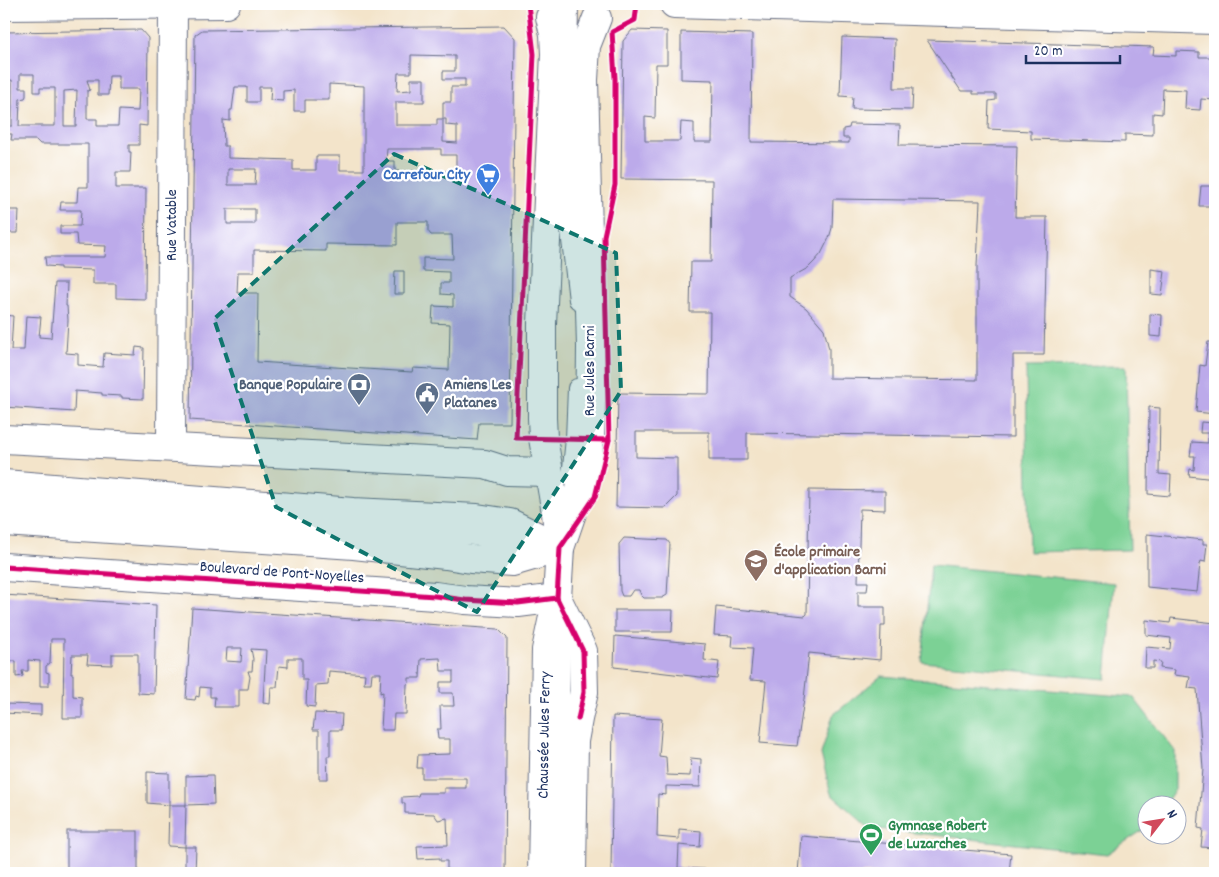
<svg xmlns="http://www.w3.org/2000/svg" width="1219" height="877" font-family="Dekko,sans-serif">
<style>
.green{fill:#7bd195;stroke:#4b807a}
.building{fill:#bcaaea;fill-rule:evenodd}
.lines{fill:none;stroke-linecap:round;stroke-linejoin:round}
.service-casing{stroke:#676e84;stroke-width:20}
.minor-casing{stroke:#676e84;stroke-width:30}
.secondary-casing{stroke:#676e84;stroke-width:30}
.primary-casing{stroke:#676e84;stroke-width:30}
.service{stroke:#fff;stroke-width:18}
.minor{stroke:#fff;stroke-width:28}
.secondary{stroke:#fff;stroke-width:28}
.primary{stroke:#fff;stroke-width:28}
.cycleway-casing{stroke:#fff;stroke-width:8}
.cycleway{stroke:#d6006c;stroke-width:5}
.marked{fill:#0f766e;fill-opacity:0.2;stroke:#0f766e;stroke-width:4;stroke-dasharray:10 6;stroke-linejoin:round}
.labels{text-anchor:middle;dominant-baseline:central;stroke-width:4.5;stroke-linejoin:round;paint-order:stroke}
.shop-label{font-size:16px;font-weight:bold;fill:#366cbe;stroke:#fff;text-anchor:end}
.street-label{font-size:16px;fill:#1b2f5e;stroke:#fff}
.service-label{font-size:16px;font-weight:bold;fill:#4e5e75;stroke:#fff;text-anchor:end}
.education-label{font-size:16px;font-weight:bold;fill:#785e54;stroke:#fff;text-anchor:start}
.leisure-label{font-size:16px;font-weight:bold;fill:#27864d;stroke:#fff;text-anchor:start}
</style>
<rect width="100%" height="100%" fill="#fff"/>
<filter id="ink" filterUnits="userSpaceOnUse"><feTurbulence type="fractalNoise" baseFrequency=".02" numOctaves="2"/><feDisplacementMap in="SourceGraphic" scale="10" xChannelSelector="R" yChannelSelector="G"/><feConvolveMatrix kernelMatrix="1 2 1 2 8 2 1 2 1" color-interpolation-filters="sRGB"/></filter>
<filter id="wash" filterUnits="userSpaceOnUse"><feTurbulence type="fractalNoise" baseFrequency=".0096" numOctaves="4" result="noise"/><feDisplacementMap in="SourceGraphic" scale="20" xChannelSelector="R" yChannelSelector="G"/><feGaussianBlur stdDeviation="1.12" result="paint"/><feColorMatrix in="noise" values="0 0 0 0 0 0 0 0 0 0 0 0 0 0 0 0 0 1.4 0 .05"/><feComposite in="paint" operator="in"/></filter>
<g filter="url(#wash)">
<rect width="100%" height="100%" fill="#f3e4ca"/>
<g class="green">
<polygon points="1126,366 1130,550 1029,552 1026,367"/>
<polygon points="931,565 1114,583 1106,679 922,662"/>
<polygon points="881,676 1133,697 1175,751 1175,789 1165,804 1146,804 1146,828 1107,854 869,828 831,794 821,754 833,715"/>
</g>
<g id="blocks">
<g class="building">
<path d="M504,26l11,12 -5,385h-31l-2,17 -287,-20 5,-385 7,-5zM411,55l44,1v15h-12v8h22v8h-14v15h-8v17h3v6l11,1v17l-14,-1v-23h-6v6h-41v-23h28v-23h-13v11l-14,1 1,-18h13zM329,84l35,2v84h-24v-14h-24v14h-23v-10l-65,-2v-12h-4l-1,-26 7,1v-11h2l3,-23h12v15h12v-15h12l-1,13 13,1v-10l11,-1v21h11v-11h24zM387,149h54v6h15v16h-61v-10h-9zM228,169h28l-1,16h-27zM227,209h28v15h-28zM397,222h31v9l3,4h21l1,24 -30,-1v13l26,1v11h-8v11l12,1v12l-20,-1 -1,17 18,1 -1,46 -36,-2 -1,4 -155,-10 1,-69h-21l1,-21h16v-22l72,1v-7l71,1z"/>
<path d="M141,30l7,8 -1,88 -8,-1v20h-10v7h2l-1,20h-14v16h30l-1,111 -29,-1v-14h-23v-14l-33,-1v-2l-14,-1 -1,-9h60l1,-11 -29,-1 -1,-11h-16v-8h20l1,-16h-21l1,-8h16l1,-15h10v-43h-48l-4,-4h-25l1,-6h-8v-8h8v-46l-8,1v-49zM20,74h14v18h6v-4h15v38h-36l1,-27 5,-1 1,-2v-8h-6zM109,76h10v13h20l-1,22 -19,-1 -1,16h-21v-7h-10v-28l3,-1 -3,-10h11v15h10zM77,90l-1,36h-12v-35z"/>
<path d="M632,30l35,1v33h-11l-1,54 -10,-1v24h35l1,-19 13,1v19h18l1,-62 -32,-1v-47l71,2 -1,108 98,1v-5h-6v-9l6,-1 1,-4 50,1 -1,20 118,1 -2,71h32l-3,138h-31v82l-266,-4v27h-38v-28h-73v25l41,1v38l-12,12 -49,-1 2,-114 91,1 1,-82h-20l1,-50h20l1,-82 -91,-1 2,-138zM833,199l147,2 -3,65v114l-148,-2v-29l-5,-20 -18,-21 -16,-11v-19l18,-10 6,-6 7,-8 8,-16 3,-10z"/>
<polygon points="842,37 895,39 894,88 913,88 912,110 852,109 853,97 840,96"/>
<polygon points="927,40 1154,47 1153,55 1176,56 1176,51 1199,52 1199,57 1215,57 1215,100 1201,99 1200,110 1185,109 1186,90 1163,89 1162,114 1153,113 1153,135 1125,134 1125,142 1031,139 1031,131 988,129 989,101 996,100 996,94 973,94 973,91 961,91"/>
<polygon points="1201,186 1215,186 1215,206 1199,206"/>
<polygon points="4,210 19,210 18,233 4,233"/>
<polygon points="4,256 7,257 6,282 4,282"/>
<polygon points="1151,269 1165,271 1162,295 1151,294"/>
<polygon points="395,271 404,271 404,294 394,294"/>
<polygon points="55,283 67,283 66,306 67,306 68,320 66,353 78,354 78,365 103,367 104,353 135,355 136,347 144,348 143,399 122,398 122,396 102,395 102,393 75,391 74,412 4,407 4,315 13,316 11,350 24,350 26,316 41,317 39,337 51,338"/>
<polygon points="1150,314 1162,315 1161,337 1150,336"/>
<polygon points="1214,328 1215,328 1215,414 1196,412 1200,365 1205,366 1208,342 1213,342"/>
<polygon points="1149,407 1160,408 1159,474 1171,475 1170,496 1148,494"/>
<polygon points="1201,422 1215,423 1215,479 1189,476 1190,469 1194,470 1195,456 1190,456 1192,442 1208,443 1208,433 1200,433"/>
<polygon points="809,490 885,491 885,510 860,509 858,582 868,582 867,591 858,591 858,607 885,607 885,626 881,626 880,660 809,653 804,699 797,746 760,743 766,681 750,680 753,648 731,647 732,636 714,635 716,607 805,616 807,614"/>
<polygon points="1147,534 1203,540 1203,544 1207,544 1205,562 1201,561 1200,564 1197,592 1147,587"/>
<polygon points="624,538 667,540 670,544 667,595 662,598 644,598 641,595 639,590 633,590 629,596 622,596 620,591 619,544"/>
<polygon points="4,595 156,605 154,694 138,693 138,654 112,654 112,665 87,664 88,655 72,655 71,674 73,674 73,696 82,697 82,718 63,718 64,639 51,639 50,663 46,666 46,672 49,673 49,686 40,686 40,661 28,660 28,671 22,671 23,676 16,677 16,661 4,661"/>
<path d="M192,608l306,21 9,9 -2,235h-58v-12h-7v-3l-22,1 -1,-13 31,-1 -1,-27 -9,2 -4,-6 -29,-1v-10h-3v-6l16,-1 1,-3h25v-5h22v-10h-44v-10h-5l1,-13 32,-1v-15h-12l-1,-10h4l-1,-23h14l-1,-13h-13v-11h13v-11h-12l-1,-13 -19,1 -1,19h-11v5l-2,1 -1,30h-12l-1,16h-12l2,-38 -3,1 1,-20h-9l-1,10h-7l1,-9 -36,-3 -1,13 -12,1 -1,22 -9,-1 1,-26h-5v-22h-14v9l-9,-1 -2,21h-6l-1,17 -7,-1 3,-53 -15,-1 2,10 -1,12h-4l2,6 -2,12h-9v18h-25l1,-10h-5v-9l-10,-1 -1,10 -3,-1 -1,4 -9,-1zM227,648h15l-1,14 -15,-1z"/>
<polygon points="615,610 673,610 672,632 615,632"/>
<polygon points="1171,618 1215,623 1215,848 1201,847 1203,829 1198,828 1203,769 1197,689 1188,688 1190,677 1174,675 1175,670 1160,668 1161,662 1153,661 1153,668 1145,668 1146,647 1170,649 1171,638 1146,635 1146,620 1170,623"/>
<polygon points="615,636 705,644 704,660 719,662 717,679 614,667"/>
<polygon points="4,704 41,705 41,715 4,713"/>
<polygon points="315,713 342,714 341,730 330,730 330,756 327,756 328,779 319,779 319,730 313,730"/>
<polygon points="613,716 662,719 659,756 666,757 667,775 690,776 691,758 701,759 700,787 666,786 666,795 658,794 657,837 679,839 679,829 701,831 700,847 679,845 678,868 705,869 704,873 611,873"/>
<polygon points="147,772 169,773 169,805 147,803"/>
<polygon points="211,775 213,775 214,804 186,805 185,847 168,846 169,805 186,805 186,776"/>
<rect x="67" y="831" width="71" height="42"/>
<polygon points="801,836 1011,854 1009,873 798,873"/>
<polygon points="185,847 196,847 195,873 185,873"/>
</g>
</g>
</g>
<g filter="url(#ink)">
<use href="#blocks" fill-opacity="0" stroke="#676e84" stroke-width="1"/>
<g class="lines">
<g class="service-casing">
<g id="service">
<polyline points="569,4 566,197 578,300"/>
<polyline points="571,477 575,439 577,388"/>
<polyline points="4,504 474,536 541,546"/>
<polyline points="558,873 561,651 559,621"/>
</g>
</g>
<g class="minor-casing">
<g id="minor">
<polyline points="674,4 1215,20"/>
<polyline points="4,6 226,4"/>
<polyline points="4,439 485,464 507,471 548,472"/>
<polyline points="171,447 173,4"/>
<polyline points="4,567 435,596 465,600 518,603 557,598"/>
</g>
</g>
<g class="secondary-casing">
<g id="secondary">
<polyline points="550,17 554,34 555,54 542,324 542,418 543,438 556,513 559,542"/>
<polyline points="560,548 584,478 590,439 591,347 584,80 586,46 597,18"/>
</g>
</g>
<g class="primary-casing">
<g id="primary">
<polyline points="4,484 353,512 477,518 510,523 560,548"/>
<polyline points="4,522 354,545 446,555 471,559 512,562 560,548"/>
<polyline points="557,598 583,651 584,692 578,719 574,741 572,873"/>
<polyline points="542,873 546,650 557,598 560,548"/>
</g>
</g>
<use href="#service" class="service"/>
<use href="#minor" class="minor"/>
<use href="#secondary" class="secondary"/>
<use href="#primary" class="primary"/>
<g class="cycleway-casing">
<g id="cycleway">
<polyline points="528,4 534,54 516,438 609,440"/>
<polyline points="4,567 435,596 465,600 518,603 557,598"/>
<polyline points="578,719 584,692 583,651 557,598 560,548 595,497 609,440 604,236 615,185 615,78 612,32 635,20 637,4"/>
</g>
</g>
<use href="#cycleway" class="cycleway"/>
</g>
</g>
<path class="marked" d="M394,154l222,99 5,138 -144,221 -201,-105 -62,-188z"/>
<defs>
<g id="supermarket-pin" transform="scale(1.25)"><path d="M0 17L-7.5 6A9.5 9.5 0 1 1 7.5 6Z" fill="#3f7fe0" stroke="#fff"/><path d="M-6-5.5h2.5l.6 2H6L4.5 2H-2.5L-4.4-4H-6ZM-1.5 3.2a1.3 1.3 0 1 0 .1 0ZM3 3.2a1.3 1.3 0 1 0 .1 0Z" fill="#fff"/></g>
<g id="bank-pin" transform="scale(1.25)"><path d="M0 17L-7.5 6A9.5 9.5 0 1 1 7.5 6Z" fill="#5c6f8a" stroke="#fff"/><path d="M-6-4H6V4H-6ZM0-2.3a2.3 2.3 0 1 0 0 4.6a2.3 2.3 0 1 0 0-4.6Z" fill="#fff"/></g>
<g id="civic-pin" transform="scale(1.25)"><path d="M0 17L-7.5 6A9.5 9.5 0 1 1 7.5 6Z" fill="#5c6f8a" stroke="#fff"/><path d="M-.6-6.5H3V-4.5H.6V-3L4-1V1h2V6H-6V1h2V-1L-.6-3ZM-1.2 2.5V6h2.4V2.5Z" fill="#fff"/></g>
<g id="school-pin" transform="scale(1.25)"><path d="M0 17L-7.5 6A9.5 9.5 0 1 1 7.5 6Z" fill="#8d6e63" stroke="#fff"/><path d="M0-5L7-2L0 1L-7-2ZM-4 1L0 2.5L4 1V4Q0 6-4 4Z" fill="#fff"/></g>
<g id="stadium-pin" transform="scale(1.25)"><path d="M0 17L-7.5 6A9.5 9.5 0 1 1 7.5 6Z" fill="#2e9e5b" stroke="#fff"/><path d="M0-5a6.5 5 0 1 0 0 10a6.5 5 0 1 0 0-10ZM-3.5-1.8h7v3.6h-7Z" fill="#fff"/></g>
</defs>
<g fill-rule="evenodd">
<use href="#supermarket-pin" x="488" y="175"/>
<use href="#bank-pin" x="359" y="385"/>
<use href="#civic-pin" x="427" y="394"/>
<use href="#school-pin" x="756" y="561"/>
<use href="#stadium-pin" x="871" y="835"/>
</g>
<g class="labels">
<g class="shop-label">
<text x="470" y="175">Carrefour City</text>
</g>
<g class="street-label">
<text transform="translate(172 225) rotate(-90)">Rue Vatable</text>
<text transform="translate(590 371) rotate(-90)">Rue Jules Barni</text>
<text transform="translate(282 573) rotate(4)">Boulevard de Pont-Noyelles</text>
<text transform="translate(545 735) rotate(-89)">Chaussée Jules Ferry</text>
</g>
<g class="service-label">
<text x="342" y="385">Banque Populaire</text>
<text x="444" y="385" text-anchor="start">Amiens Les<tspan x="444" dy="18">Platanes</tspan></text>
</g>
<g class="education-label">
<text x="774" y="552">École primaire<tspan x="774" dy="18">d'application Barni</tspan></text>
</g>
<g class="leisure-label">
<text x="888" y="826">Gymnase Robert<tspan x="888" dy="18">de Luzarches</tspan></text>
</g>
</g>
<rect width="1219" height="877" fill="none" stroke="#fff" stroke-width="20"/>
<g transform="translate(1162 820) rotate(59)"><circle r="24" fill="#ffffff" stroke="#a4acbf"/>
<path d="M0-4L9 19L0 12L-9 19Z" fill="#d1495b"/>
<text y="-8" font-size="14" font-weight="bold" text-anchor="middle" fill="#1b2f5e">N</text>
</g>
<path d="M1026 55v8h94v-8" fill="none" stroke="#1b2f5e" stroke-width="2.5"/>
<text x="1034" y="55" font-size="15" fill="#1b2f5e" stroke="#ffffff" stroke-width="4" paint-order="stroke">20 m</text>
</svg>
